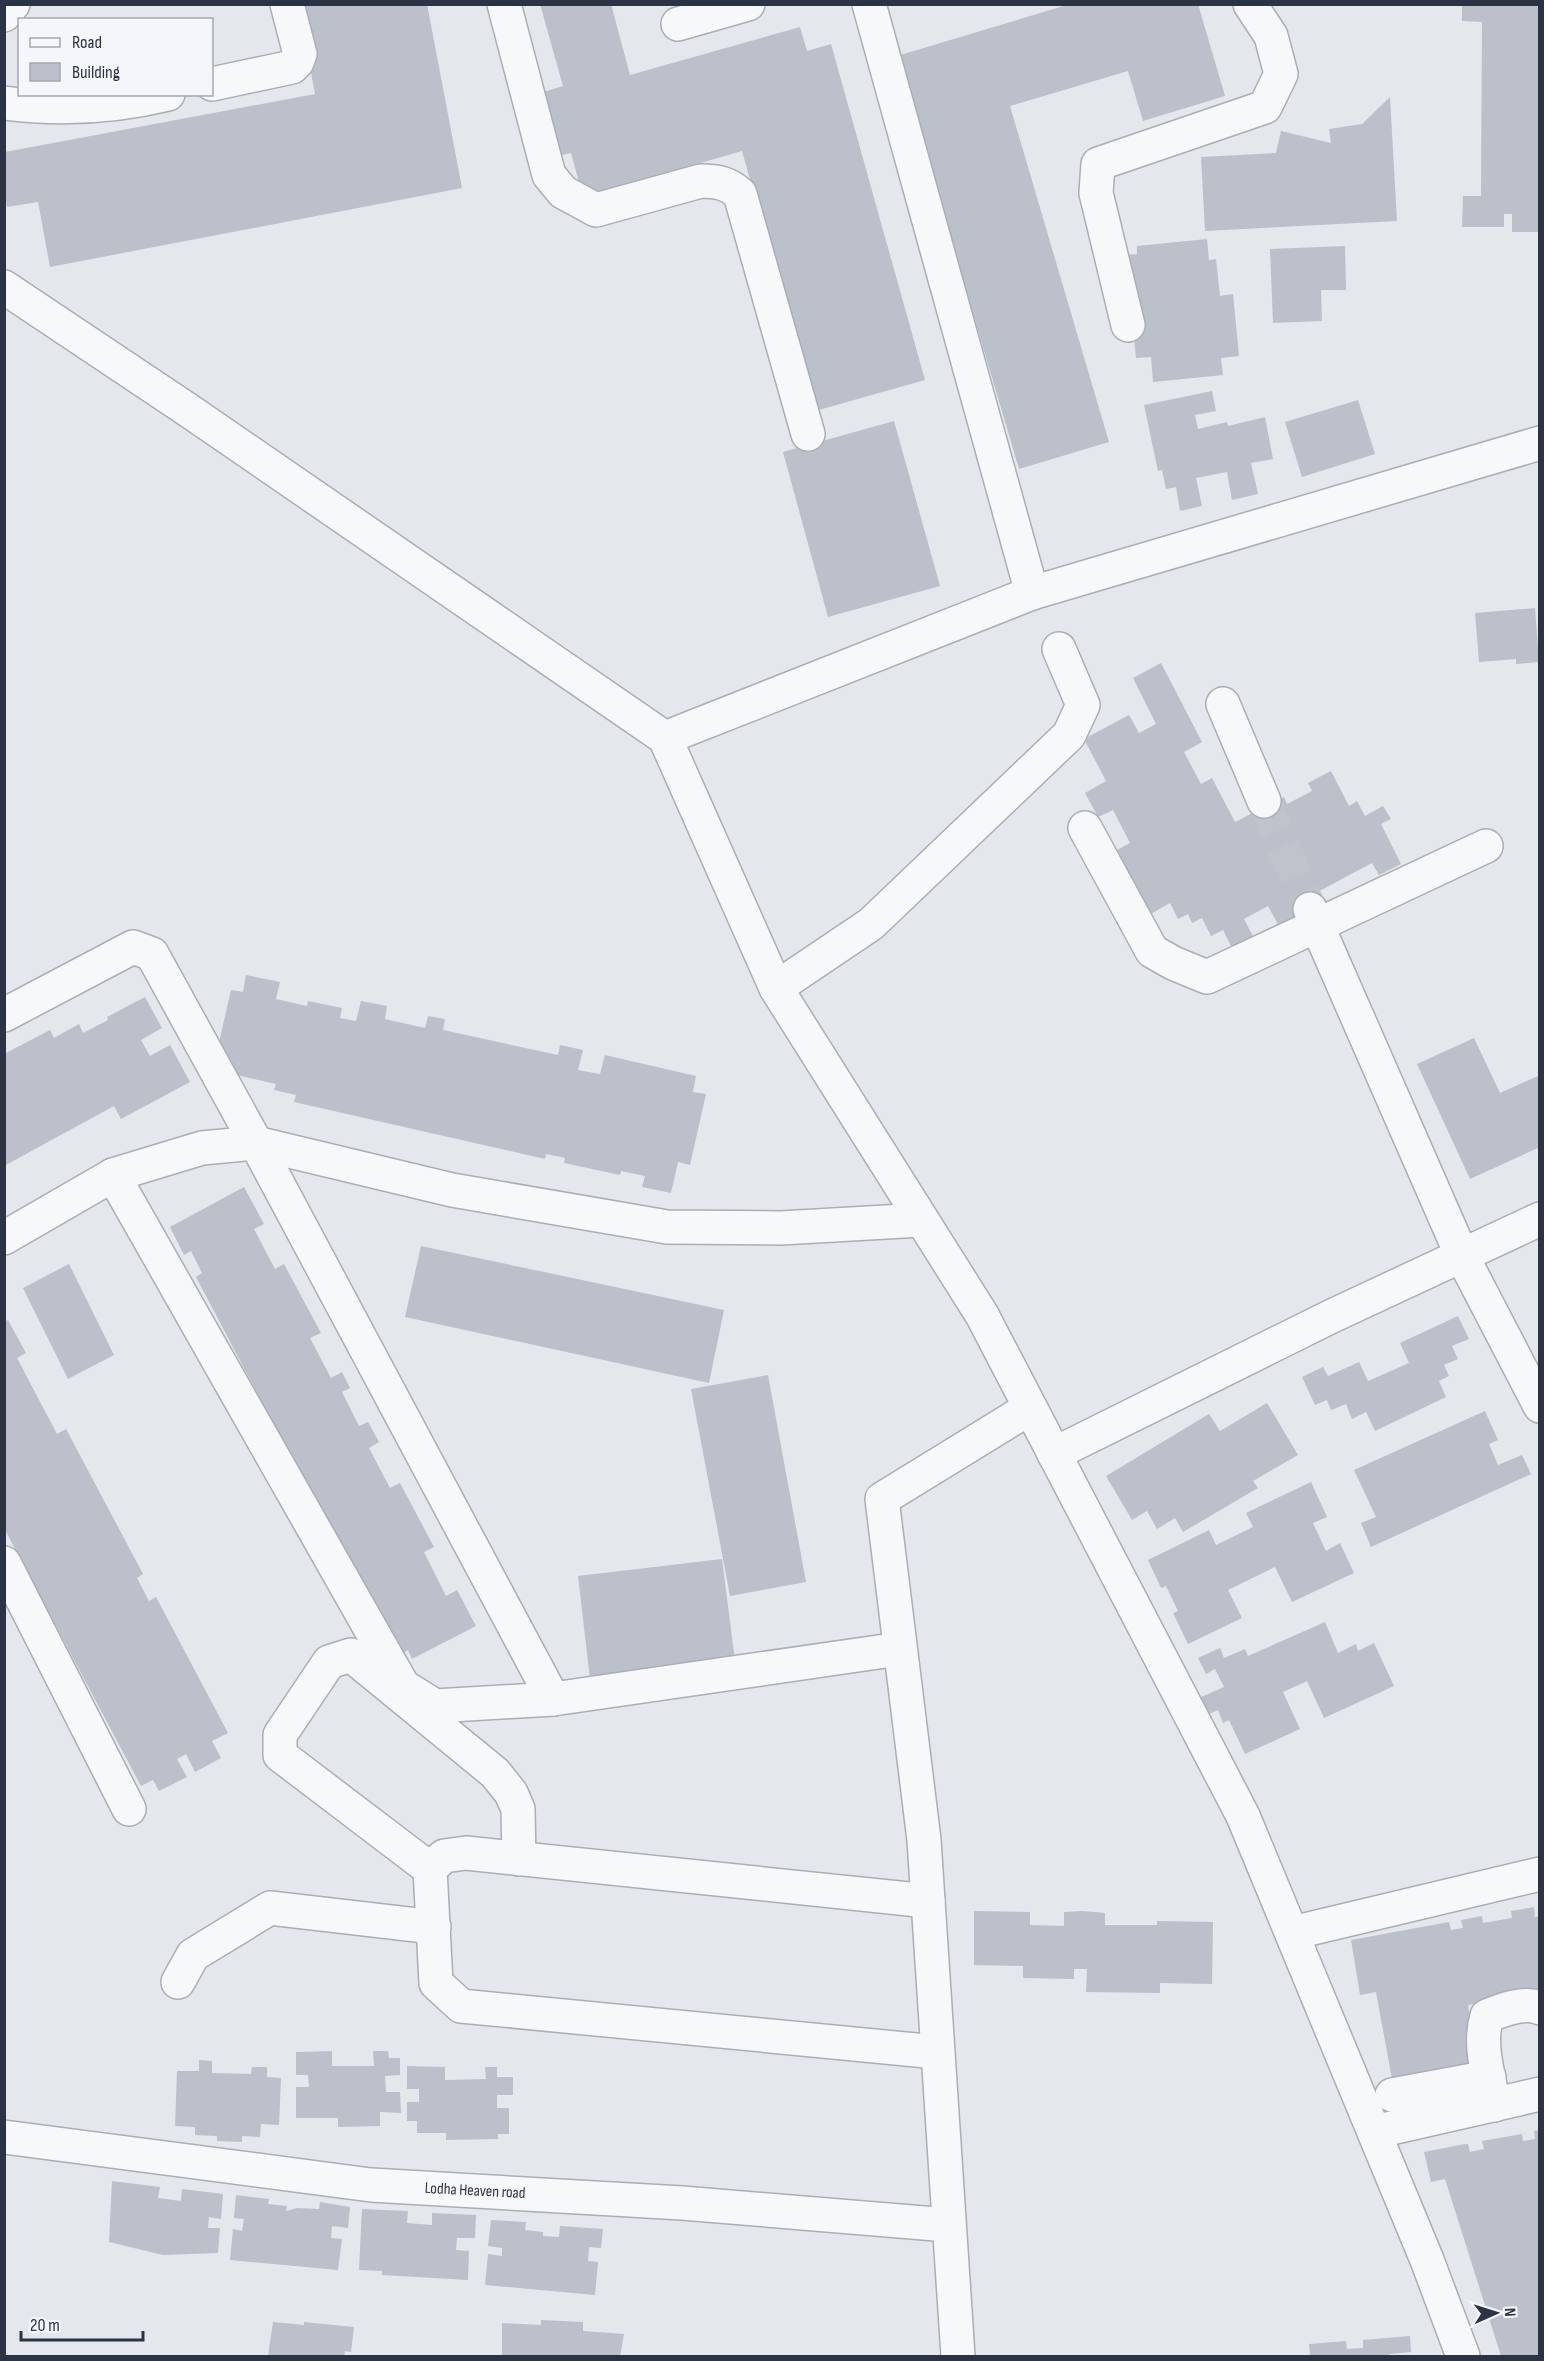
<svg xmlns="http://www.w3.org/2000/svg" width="1544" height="2361" font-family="'Sofia Sans Condensed',sans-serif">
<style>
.building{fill:#bbc0ca}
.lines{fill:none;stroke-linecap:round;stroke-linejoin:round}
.minor-tunnel{stroke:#bfc3cb;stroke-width:33;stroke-dasharray:33 16;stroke-linecap:butt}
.minor-casing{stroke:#a9aeb7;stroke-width:36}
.minor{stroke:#f7f8fa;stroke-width:33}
.labels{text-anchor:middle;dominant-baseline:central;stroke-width:4.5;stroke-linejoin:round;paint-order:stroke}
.street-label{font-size:16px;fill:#2b3445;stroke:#f4f6f9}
</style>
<rect width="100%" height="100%" fill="#e4e7ec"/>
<g class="building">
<polygon points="298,4 427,4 462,188 50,267 38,202 7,207 5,194 5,152 315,94"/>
<polygon points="540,4 611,4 630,75 800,27 807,51 831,44 925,380 815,411 742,151 583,197 571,153 558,156 540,93 563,86"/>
<polygon points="1070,4 1198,4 1225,96 1143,121 1128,71 1010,106 1109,442 1019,469 897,56"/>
<polygon points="1462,5 1540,5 1540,232 1512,232 1512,214 1504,214 1504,227 1462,227 1463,196 1481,196 1482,22 1462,21"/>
<polygon points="1390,97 1397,221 1205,231 1201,157 1276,153 1281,131 1331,143 1329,129 1362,124"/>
<polygon points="1207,239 1209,260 1216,259 1220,296 1233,294 1239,356 1221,358 1223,375 1153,382 1151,357 1136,358 1126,255 1137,254 1137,246"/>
<polygon points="1345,246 1346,290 1321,290 1322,321 1273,323 1270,249"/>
<polygon points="1212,391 1216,411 1195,415 1198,429 1227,422 1228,426 1265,417 1273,459 1251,463 1258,494 1232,500 1227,472 1196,478 1202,506 1180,511 1176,487 1166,489 1162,470 1158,471 1144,405"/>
<polygon points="1358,400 1375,454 1302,477 1285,422"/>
<polygon points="894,421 940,586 828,617 783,452"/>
<polygon points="1535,608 1539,662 1516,664 1516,659 1479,662 1475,613"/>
<polygon points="1161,663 1202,742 1184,752 1201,784 1212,778 1235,822 1284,797 1287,804 1312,791 1308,783 1331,771 1349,806 1357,801 1365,816 1383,806 1391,819 1381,824 1401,864 1379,875 1372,863 1295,904 1301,916 1280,928 1268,906 1244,919 1255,940 1234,952 1223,930 1211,936 1202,918 1192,923 1188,914 1178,919 1170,903 1149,915 1115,851 1130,843 1113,810 1098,817 1085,793 1106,781 1084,739 1129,715 1139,733 1156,724 1133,678"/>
<polygon points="246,975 280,982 276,999 307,1006 308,1001 342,1008 340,1018 356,1021 361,1001 387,1006 385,1019 425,1028 428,1016 445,1019 443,1030 558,1055 560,1045 583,1050 578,1070 600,1074 605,1055 696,1076 693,1092 706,1094 690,1165 678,1162 671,1193 642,1187 645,1176 621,1171 620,1175 564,1163 565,1158 546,1154 545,1159 294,1102 296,1095 274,1090 276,1084 228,1073 215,1060 231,990 243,992"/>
<polygon points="145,997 162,1028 141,1040 150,1056 170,1045 190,1082 121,1119 114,1106 4,1166 4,1054 50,1030 54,1038 79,1024 83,1033 108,1020 107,1017"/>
<polygon points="1474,1038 1500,1093 1540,1075 1540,1147 1470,1179 1417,1064"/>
<polygon points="244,1187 264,1224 254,1229 275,1269 284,1264 321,1333 310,1338 331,1378 342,1372 350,1388 342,1392 359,1426 368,1422 379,1442 369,1448 390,1488 400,1483 434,1547 424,1552 446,1596 457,1590 476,1626 412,1659 408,1650 396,1657 196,1277 202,1273 191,1251 184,1255 170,1227"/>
<polygon points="421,1246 724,1310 709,1383 405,1317"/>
<polygon points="69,1264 114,1355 68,1379 23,1288"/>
<polygon points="1458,1316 1469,1339 1452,1346 1458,1359 1444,1365 1449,1376 1439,1381 1446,1397 1375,1431 1366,1412 1352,1419 1346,1404 1331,1410 1327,1400 1315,1405 1302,1377 1323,1367 1328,1376 1359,1362 1368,1381 1409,1363 1400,1343"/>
<polygon points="8,1320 26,1353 17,1358 57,1434 66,1429 143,1574 137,1578 149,1601 156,1597 228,1733 212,1741 221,1758 195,1772 186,1754 177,1759 187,1777 159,1791 153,1780 141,1786 4,1528 4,1322"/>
<polygon points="768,1375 806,1582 730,1596 691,1389"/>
<polygon points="1267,1403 1298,1455 1253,1481 1258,1488 1183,1532 1175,1518 1157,1529 1147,1511 1132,1520 1106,1476 1209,1414 1220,1431"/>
<polygon points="1485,1411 1498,1440 1489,1444 1498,1465 1522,1455 1531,1474 1371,1547 1361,1523 1376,1517 1354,1470"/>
<polygon points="1311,1482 1327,1517 1313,1523 1326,1551 1340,1543 1354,1573 1292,1602 1275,1567 1228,1590 1242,1618 1188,1644 1173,1613 1178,1611 1166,1586 1161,1588 1148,1560 1209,1530 1216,1545 1253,1527 1246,1513"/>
<polygon points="722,1559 735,1661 590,1679 578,1576"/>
<polygon points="1325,1622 1338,1653 1356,1644 1358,1651 1374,1643 1394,1686 1324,1718 1307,1681 1283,1692 1300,1729 1245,1754 1229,1720 1223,1723 1218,1710 1207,1715 1199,1698 1224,1687 1215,1669 1206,1674 1198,1658 1220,1648 1224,1658 1245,1649 1248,1656"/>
<polygon points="1534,1907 1535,1917 1540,1916 1540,1992 1468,2005 1478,2064 1392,2079 1376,1992 1360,1995 1351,1940 1449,1922 1451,1930 1463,1928 1461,1920 1482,1916 1483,1923 1512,1918 1511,1911"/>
<polygon points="974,1911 1030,1912 1030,1925 1064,1926 1064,1912 1082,1911 1105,1913 1105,1925 1157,1925 1157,1921 1213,1922 1212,1984 1160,1983 1160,1993 1086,1992 1087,1969 1074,1969 1074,1979 1023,1978 1023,1966 974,1965"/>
<polygon points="332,2051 332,2066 374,2066 373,2051 388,2051 389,2058 400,2058 400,2075 385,2076 386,2092 400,2092 401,2113 380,2112 380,2126 338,2127 338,2118 296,2118 296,2087 309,2087 308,2075 296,2075 296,2052"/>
<polygon points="199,2060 212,2061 212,2073 251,2074 252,2067 267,2067 267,2077 281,2078 279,2125 261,2124 260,2137 242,2136 242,2142 217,2141 217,2136 195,2135 195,2127 175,2126 177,2071 199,2071"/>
<polygon points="407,2066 445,2067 445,2080 486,2079 485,2067 497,2067 497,2077 513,2077 513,2095 497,2095 497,2108 509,2108 509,2134 498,2134 498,2139 446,2140 446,2133 417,2133 417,2121 407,2121 407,2102 419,2102 419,2089 407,2089"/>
<polygon points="1540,2130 1540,2356 1501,2356 1445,2179 1431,2182 1424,2152 1465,2144 1468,2144 1470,2152 1484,2149 1482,2141 1522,2134 1523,2141 1535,2139 1534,2131"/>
<polygon points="112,2181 160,2187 158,2198 181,2201 182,2189 223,2194 221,2219 209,2217 208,2228 220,2228 218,2253 163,2255 109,2242"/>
<polygon points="236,2195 269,2199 268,2204 287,2206 286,2211 297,2208 319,2209 320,2202 350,2207 348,2228 332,2226 331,2238 342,2239 338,2270 230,2260 233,2229 242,2231 244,2219 234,2218"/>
<polygon points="362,2209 408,2211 407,2223 432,2225 432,2213 476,2215 475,2238 457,2238 456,2250 469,2251 468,2280 382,2275 382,2271 359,2270"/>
<polygon points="491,2220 526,2222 525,2230 543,2232 543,2236 559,2237 560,2226 603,2229 601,2248 589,2247 588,2261 598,2262 595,2295 485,2285 488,2254 502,2256 502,2248 488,2246"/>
<polygon points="541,2320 583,2322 583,2331 624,2334 620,2356 502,2356 502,2323 541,2325"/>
<polygon points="273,2322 304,2325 304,2322 354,2327 351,2352 345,2351 344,2356 268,2356"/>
<polygon points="1410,2336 1411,2352 1389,2354 1389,2356 1310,2356 1309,2344 1346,2341 1347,2349 1363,2348 1363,2340"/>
</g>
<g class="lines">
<polyline class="minor-tunnel" points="1264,801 1310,909"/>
<g class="minor-casing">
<g id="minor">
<path d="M504,4l45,171 14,17 33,18 105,-29c16,0 27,2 39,13l68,240"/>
<polyline points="869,4 1032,593"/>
<polyline points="4,15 13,4"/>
<polyline points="678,24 748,4"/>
<polyline points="212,84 292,67 297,62 300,54 287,4"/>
<path d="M4,103c55,7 111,4 164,-9"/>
<polyline points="4,287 188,410 665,738 776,988 982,1315 1243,1816 1427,2260 1463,2356"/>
<polyline points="1128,325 1096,193 1098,164 1265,107 1281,74 1271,36 1250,4"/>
<polyline points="1223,704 1264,801"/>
<polyline points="665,738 1032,593 1540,443"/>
<polyline points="1085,828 1152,951 1173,963 1207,977 1486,846"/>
<polyline points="1310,909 1462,1256 1540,1406"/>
<polyline points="776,988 871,924 1069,735 1083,705 1059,649"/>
<polyline points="4,1015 133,947 152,954 256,1143 553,1699"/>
<polyline points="113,1175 403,1686 435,1706 553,1699 899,1649"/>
<polyline points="4,1238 113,1175 202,1148 256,1143 452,1190 667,1227 781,1228 921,1220"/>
<polyline points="1054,1454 1332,1316 1540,1219"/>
<polyline points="4,1563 129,1809"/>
<polyline points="430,1869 280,1755 280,1735 329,1662 351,1655 495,1773 511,1793 518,1809 519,1859"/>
<polyline points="928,1901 466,1853 444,1856 430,1869 436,1983 461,2006 937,2052"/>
<polyline points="1292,1933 1540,1874"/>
<polyline points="178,1982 193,1955 270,1908 434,1927"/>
<polyline points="1392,2095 1489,2077"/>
<path d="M1494,2105c-5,-28 -16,-61 -7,-89 15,-6 38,-15 53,-8"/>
<polyline points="1374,2132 1540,2094"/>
<polyline points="4,2137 371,2185 682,2203 948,2225"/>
<polyline points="958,2356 924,1840 882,1499 1030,1408"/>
</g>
</g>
<use href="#minor" class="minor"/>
</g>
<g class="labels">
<g class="street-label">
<text transform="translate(475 2191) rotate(3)">Lodha Heaven road</text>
</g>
</g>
<rect width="1544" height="2361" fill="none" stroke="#2b3445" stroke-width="12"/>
<rect x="18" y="18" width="195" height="78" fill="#f4f6f9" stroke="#a4a8b1" stroke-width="1.5"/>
<rect x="30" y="38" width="30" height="9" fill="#f7f8fa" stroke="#a4a8b1" stroke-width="1.5"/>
<text x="72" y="48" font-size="18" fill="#2b3445">Road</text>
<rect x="30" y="63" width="30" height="18" fill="#bbc0ca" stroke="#a4a8b1" stroke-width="1.5"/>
<text x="72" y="78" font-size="18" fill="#2b3445">Building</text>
<g transform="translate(1496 2313) rotate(87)" stroke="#f4f6f9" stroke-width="4.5" paint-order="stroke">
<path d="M0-4.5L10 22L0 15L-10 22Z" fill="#2b3445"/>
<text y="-9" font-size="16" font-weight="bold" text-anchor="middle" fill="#2b3445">N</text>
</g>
<path d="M21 2331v9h122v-9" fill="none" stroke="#2b3445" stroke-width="3"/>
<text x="30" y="2331" font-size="18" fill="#2b3445" stroke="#f4f6f9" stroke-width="4.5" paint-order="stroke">20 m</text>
</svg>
